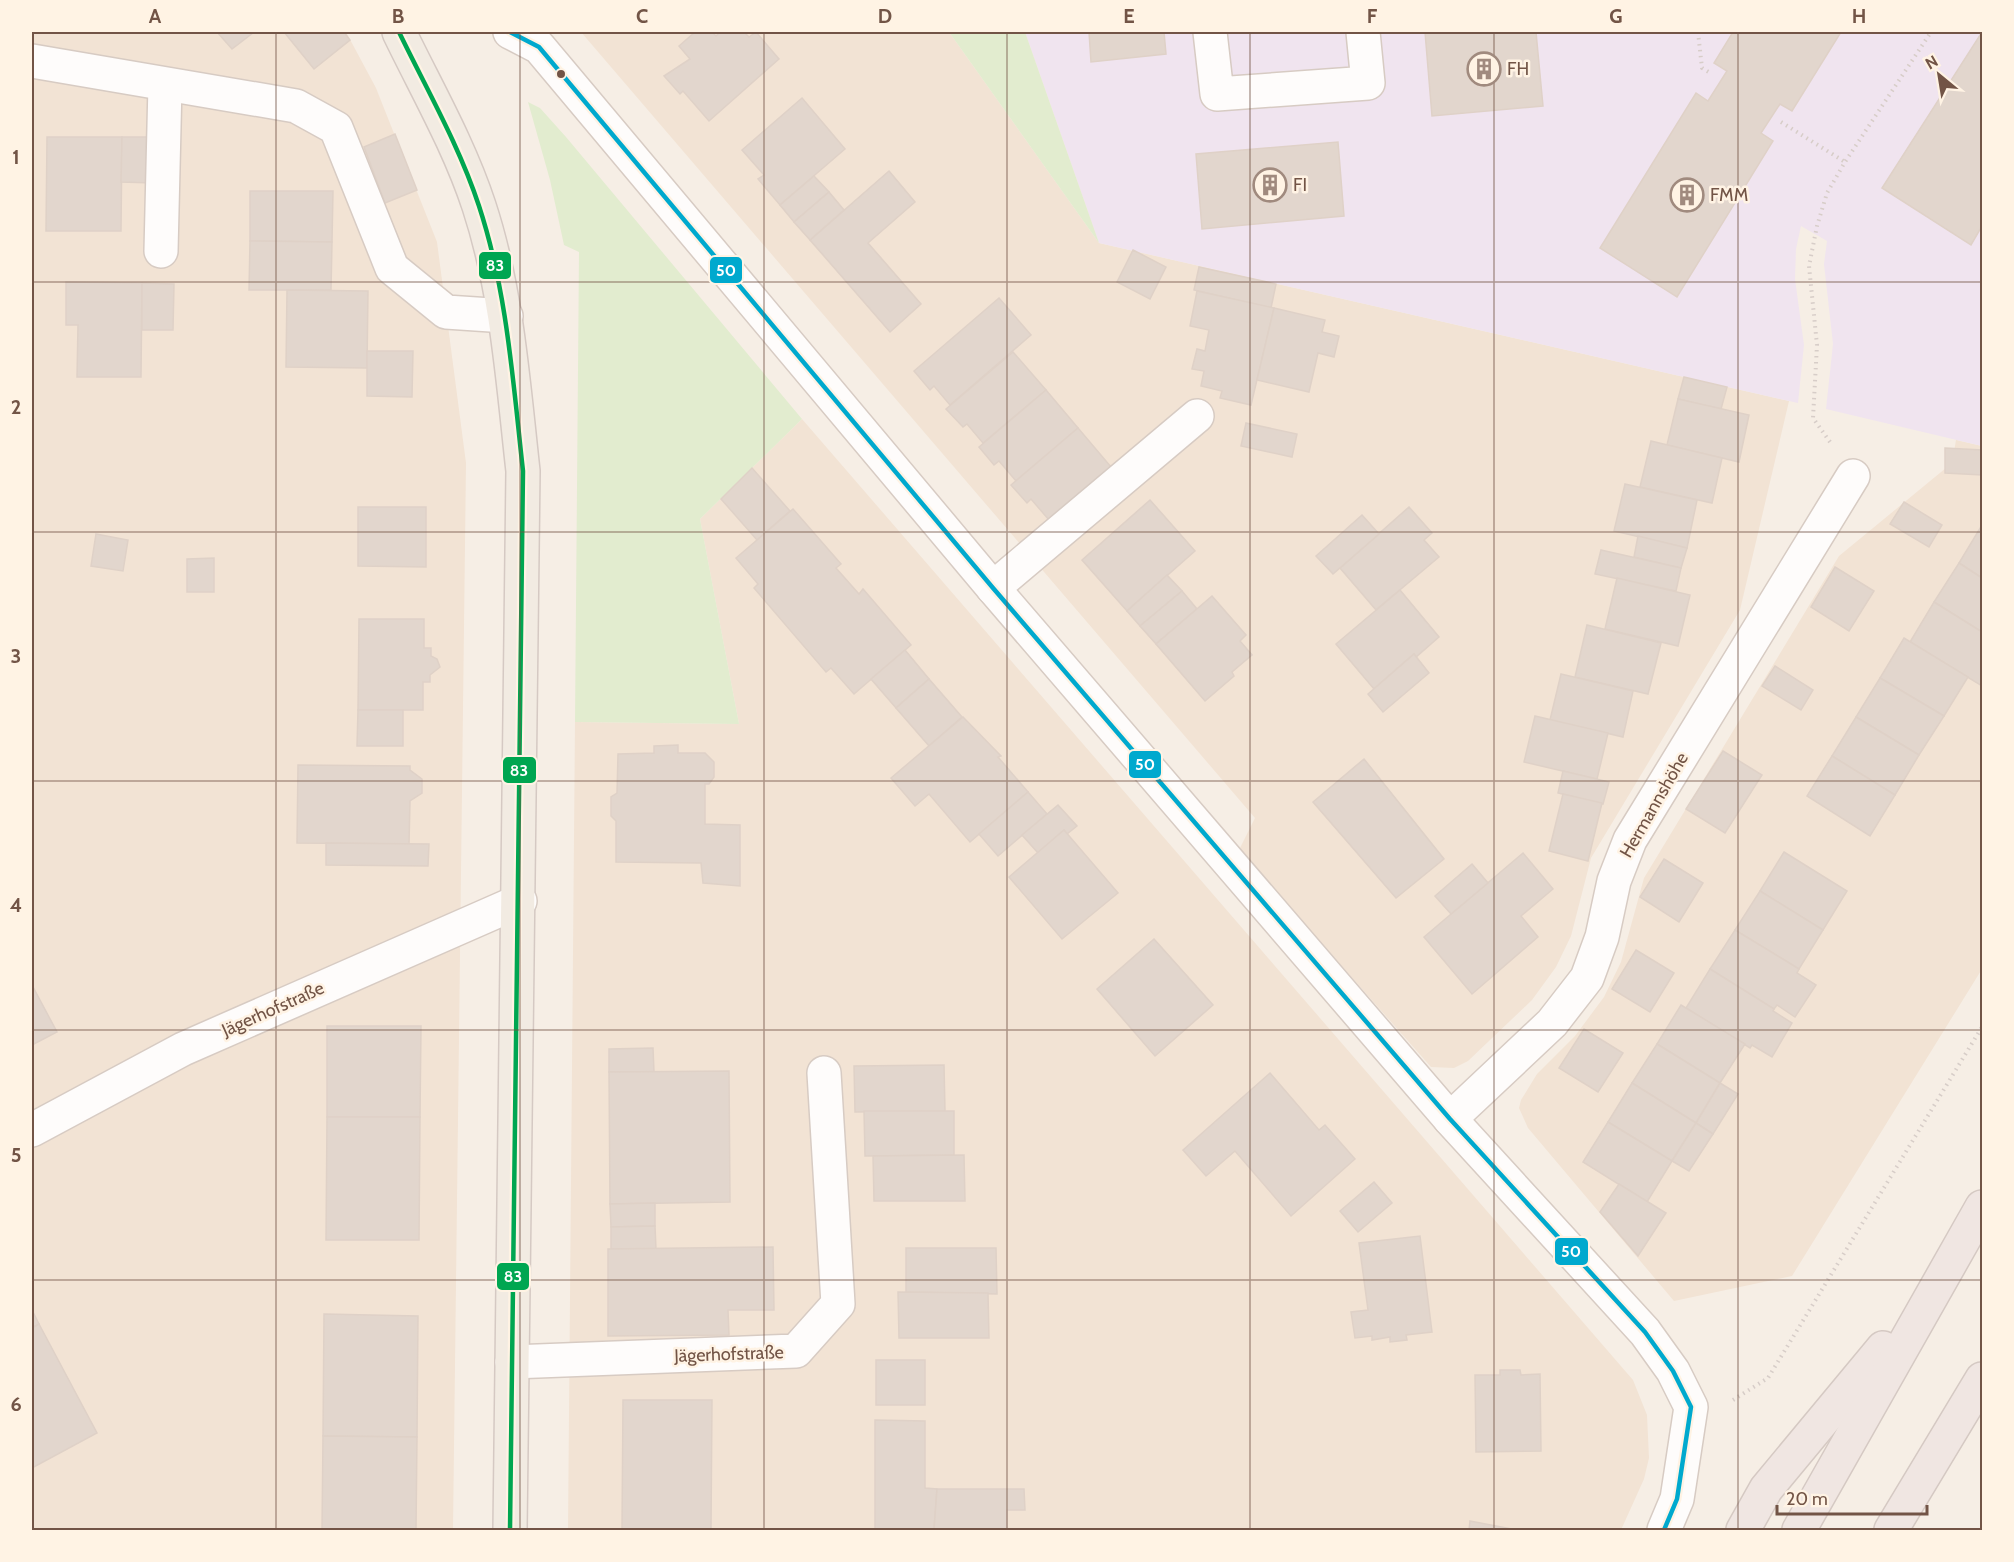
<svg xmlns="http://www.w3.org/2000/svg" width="2014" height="1562" font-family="Cabin,sans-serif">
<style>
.residential{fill:#f2e3d4}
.education{fill:#f0e4ef}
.green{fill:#e2eccf}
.building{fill:#e2d6cd;stroke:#dfd1c7;stroke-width:1.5}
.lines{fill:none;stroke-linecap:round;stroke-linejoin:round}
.minor-casing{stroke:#d7cbc3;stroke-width:36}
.major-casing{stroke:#d5c9c3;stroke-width:36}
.highway-casing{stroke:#d5c9c3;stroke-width:36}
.path{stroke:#d7cdc8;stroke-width:4;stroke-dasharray:1.5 4.5;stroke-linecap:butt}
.minor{stroke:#fefcfb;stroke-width:33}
.major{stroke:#f2ebe2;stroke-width:33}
.highway{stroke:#f0e6e2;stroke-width:33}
.bus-1-casing{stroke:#fff3e4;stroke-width:9}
.bus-2-casing{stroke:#fff3e4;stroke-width:9}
.bus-1{stroke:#00a651;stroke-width:4.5}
.bus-2{stroke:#00a9ce;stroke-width:4.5}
.grid{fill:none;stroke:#725446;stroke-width:1.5;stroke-opacity:0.55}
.bus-dot{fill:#725446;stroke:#fff3e4;stroke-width:2}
.labels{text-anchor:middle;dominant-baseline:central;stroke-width:5;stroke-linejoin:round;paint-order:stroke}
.poi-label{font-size:18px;fill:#725446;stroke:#fff3e4;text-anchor:start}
.street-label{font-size:18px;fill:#725446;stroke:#fff3e4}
.line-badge{stroke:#fff3e4;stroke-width:2}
.badge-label{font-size:16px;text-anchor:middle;font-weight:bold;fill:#fff}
.neatline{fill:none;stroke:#725446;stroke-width:2}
.grid-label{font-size:20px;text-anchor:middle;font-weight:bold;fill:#725446}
</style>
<rect width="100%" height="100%" fill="#f6eee5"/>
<g class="residential">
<polygon points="32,32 346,32 376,88 437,242 466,463 453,1530 32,1530"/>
<polygon points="581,32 949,32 1099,243 1789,401 1740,610 1591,858 1571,936 1556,967 1532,1000 1468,1061 1454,1068 1431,1067 1239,850 1255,818"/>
<polygon points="802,419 1633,1380 1647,1415 1649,1458 1644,1479 1621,1530 568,1530 575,722 739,724 700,519"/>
<polygon points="1956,440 1982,446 1982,969 1792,1276 1674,1301 1528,1128 1519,1108 1521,1100 1537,1074 1575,1036 1604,997 1621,962 1644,878 1839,556 1952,463"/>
</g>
<polygon class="education" points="1025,32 1982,32 1982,446 1826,409 1833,344 1824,264 1827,241 1801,226 1796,249 1795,279 1804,345 1798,403 1099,243"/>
<g class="green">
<polygon points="949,32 1025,32 1099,243"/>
<polygon points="528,102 540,108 566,137 802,419 700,519 739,724 575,722 579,252 564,245 550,180"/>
</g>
<g class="building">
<polygon points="217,32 254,32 232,49"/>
<polygon points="284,32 344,32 350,40 314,69"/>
<polygon points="695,32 712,32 716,36 720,32 744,32 749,37 756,32 779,59 709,121 683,91 680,94 664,76 690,59 679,46"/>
<polygon points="1089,32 1164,32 1166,54 1091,62"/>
<polygon points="1425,32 1536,32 1543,106 1432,116"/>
<polygon points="1733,32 1841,32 1792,111 1780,104 1761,133 1773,141 1677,297 1600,248 1696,93 1708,101 1727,71 1714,63"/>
<polygon points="1982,32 1982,226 1971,245 1882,188"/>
<polygon points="802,98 845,149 780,205 758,179 764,175 742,150"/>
<polygon points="395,134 417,190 385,203 364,147"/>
<polygon points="47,137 122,137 121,231 46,231"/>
<polygon points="122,137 153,137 153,183 121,182"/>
<polygon points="1338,142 1344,216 1202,229 1196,154"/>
<polygon points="889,171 915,202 868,243 921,304 890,332 810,240"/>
<polygon points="814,176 829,192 794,222 780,205"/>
<polygon points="250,191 333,191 332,242 250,241"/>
<polygon points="829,192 844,210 810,240 794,222"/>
<polygon points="250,241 332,242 331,290 249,290"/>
<polygon points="1133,250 1166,267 1150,299 1117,282"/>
<polygon points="1199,267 1276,284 1271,308 1194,290"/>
<polygon points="66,282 142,283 141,377 77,377 78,325 66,325"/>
<polygon points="142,283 174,284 173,330 142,330"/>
<polygon points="287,290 368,291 367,368 286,367"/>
<polygon points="1197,291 1274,308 1251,405 1220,398 1222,391 1201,386 1204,371 1192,369 1197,349 1205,351 1209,330 1190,326"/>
<polygon points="999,298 1031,335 950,405 934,386 930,390 914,371"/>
<polygon points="1274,308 1325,320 1322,332 1339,336 1334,357 1318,353 1309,392 1257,380"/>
<polygon points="367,351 413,351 412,397 367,396"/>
<polygon points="1013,352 1046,390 983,443 967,424 963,427 946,409"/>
<polygon points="1684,377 1727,387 1721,409 1678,399"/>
<polygon points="1046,390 1078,428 1016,481 999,461 994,465 979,447"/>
<polygon points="1678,399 1749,415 1739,462 1667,445"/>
<polygon points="1246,423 1297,434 1292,457 1241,446"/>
<polygon points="1078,428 1111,467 1049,520 1031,499 1027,503 1011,485"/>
<polygon points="1651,441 1722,458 1712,503 1640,487"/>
<polygon points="1945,448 1982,450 1982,475 1945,473"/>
<polygon points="752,468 790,511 757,540 721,499"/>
<polygon points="1625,484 1697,500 1687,548 1614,531"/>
<polygon points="1150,500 1195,551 1127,611 1082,560"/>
<polygon points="1904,502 1942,525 1929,547 1890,524"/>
<polygon points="358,507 426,507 426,567 358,566"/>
<polygon points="1409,507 1432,533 1424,540 1439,557 1376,610 1340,568"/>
<polygon points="793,509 841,564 836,568 859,594 863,589 911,645 854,694 831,668 826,672 754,588 758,584 736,558"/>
<polygon points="1362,515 1379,534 1333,574 1316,556"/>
<polygon points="1982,525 1982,578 1959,563"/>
<polygon points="96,534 128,540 123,571 91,566"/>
<polygon points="1638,536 1687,548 1681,568 1634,557"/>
<polygon points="1601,550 1681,568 1676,591 1595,574"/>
<polygon points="214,558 214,592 187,592 187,559"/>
<polygon points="1959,563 1982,578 1982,632 1934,602"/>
<polygon points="1835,567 1874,591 1849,631 1811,607"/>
<polygon points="1167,575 1182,591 1140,626 1127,611"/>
<polygon points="1617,578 1690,595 1678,646 1605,629"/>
<polygon points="1400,590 1439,637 1416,657 1414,654 1374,689 1336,644"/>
<polygon points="1182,591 1197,609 1156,644 1140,626"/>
<polygon points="1212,596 1246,635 1240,641 1252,655 1232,672 1234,676 1205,701 1156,644"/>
<polygon points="1934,602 1982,632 1982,686 1910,642"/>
<polygon points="359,619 424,619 424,648 431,648 431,656 437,659 440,667 430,675 430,682 423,682 423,710 358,710"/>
<polygon points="1587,625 1661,643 1648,694 1575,677"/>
<polygon points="1904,638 1968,677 1944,716 1880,678"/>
<polygon points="905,650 929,679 896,708 871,679"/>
<polygon points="1414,654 1429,673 1383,712 1368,694"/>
<polygon points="1775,666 1813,690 1801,710 1762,686"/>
<polygon points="1561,674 1633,691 1623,737 1550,720"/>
<polygon points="1880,678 1944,716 1919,755 1856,717"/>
<polygon points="929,679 962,717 929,746 896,708"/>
<polygon points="358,710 403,710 403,746 357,746"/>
<polygon points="1535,716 1608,733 1597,779 1524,762"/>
<polygon points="963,717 1001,756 998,757 1028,792 970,842 929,794 915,806 891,778"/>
<polygon points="1856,717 1919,755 1895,795 1832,756"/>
<polygon points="678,745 678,753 705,753 714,762 714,777 709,784 705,784 705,824 740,825 740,886 703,883 701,863 616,862 616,821 611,816 611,797 617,793 618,754 654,753 654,746"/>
<polygon points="1723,751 1762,775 1725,833 1686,809"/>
<polygon points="1832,756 1895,795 1870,836 1807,796"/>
<polygon points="1364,759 1444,859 1396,898 1313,802"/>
<polygon points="298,765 410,766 410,770 422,779 422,793 410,801 409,844 297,843"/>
<polygon points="1563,771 1609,782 1603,804 1558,793"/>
<polygon points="1028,792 1047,814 998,856 979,834"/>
<polygon points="1563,794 1602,803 1588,861 1549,851"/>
<polygon points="1058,805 1077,826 1067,834 1064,830 1038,853 1022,835"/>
<polygon points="1064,830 1118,893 1062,939 1009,877"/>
<polygon points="326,843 429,844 428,866 326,865"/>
<polygon points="1784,852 1847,891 1823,930 1760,891"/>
<polygon points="1523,853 1553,889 1521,916 1538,937 1472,994 1424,937"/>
<polygon points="1664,859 1703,883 1679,922 1640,897"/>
<polygon points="1472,864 1488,883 1451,914 1435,896"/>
<polygon points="1760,891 1823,930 1799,969 1735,930"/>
<polygon points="1735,930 1799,969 1797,973 1816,985 1795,1017 1777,1005 1774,1009 1710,969"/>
<polygon points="1154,939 1213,1005 1155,1056 1097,989"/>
<polygon points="1636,950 1674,973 1650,1012 1612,989"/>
<polygon points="1710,969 1774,1009 1773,1011 1792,1023 1772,1057 1752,1045 1750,1048 1686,1008"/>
<polygon points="32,985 57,1032 32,1045"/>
<polygon points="1681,1005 1745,1044 1720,1083 1657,1044"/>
<polygon points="327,1026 421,1026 420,1117 327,1117"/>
<polygon points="1584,1029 1623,1053 1598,1092 1559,1068"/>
<polygon points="1657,1044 1720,1083 1696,1123 1632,1083"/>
<polygon points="653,1048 654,1072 609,1072 609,1049"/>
<polygon points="944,1065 945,1111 855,1112 854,1066"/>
<polygon points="729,1071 730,1202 610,1204 609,1072"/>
<polygon points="1270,1073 1319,1130 1325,1125 1355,1159 1291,1216 1235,1151 1206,1176 1183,1150"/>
<polygon points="1632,1083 1696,1123 1672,1161 1608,1122"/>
<polygon points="1720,1083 1738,1094 1713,1134 1696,1123"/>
<polygon points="864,1111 954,1111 954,1155 865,1156"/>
<polygon points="327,1117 420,1117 419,1240 326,1240"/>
<polygon points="1608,1122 1672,1161 1647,1202 1583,1162"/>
<polygon points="1696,1123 1713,1134 1689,1171 1672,1161"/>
<polygon points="964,1155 965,1201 874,1201 873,1156"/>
<polygon points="1374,1182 1392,1203 1358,1232 1340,1211"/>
<polygon points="1619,1184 1666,1213 1638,1256 1600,1212"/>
<polygon points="655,1203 655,1226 611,1227 610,1204"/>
<polygon points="655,1226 656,1249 611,1249 611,1227"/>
<polygon points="1420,1236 1432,1332 1406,1335 1407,1340 1390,1342 1390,1337 1372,1340 1372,1336 1355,1338 1351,1312 1368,1310 1359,1243"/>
<polygon points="773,1247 774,1310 728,1310 729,1335 608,1336 608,1249"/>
<polygon points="906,1248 996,1248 997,1294 906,1292"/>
<polygon points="898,1292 988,1293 989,1338 899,1338"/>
<polygon points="32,1310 39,1324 32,1328"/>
<polygon points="324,1314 418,1316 417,1437 323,1436"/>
<polygon points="39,1324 97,1433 32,1468 32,1328"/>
<rect x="876" y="1360" width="49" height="45"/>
<polygon points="1500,1370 1520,1370 1521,1375 1540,1374 1541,1451 1476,1452 1475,1375 1500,1375"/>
<polygon points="623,1400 712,1400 711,1530 622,1530"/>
<polygon points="875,1420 925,1421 925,1488 937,1489 934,1530 875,1530"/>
<polygon points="323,1436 417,1437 416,1530 322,1530"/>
<polygon points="937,1489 1024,1489 1025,1510 1007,1510 1007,1530 934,1530"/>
<polygon points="1470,1521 1517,1530 1469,1530"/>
</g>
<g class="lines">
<g class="minor-casing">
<g id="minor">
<polyline points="510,32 539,47 993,588 1450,1119 1645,1332 1673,1371 1691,1407 1677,1499 1664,1530"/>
<polyline points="1210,32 1217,94 1368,83 1363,32"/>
<polyline points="32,61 296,106 336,128 392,268 446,312 506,316"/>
<polyline points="161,251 165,85"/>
<polyline points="993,588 1197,416"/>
<polyline points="1450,1119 1552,1023 1587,978 1602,937 1614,881 1630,840 1853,476"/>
<polyline points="32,1130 183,1049 520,901"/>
<polyline points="512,1362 796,1351 838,1304 824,1073"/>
</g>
</g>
<g class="major-casing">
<path id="major" d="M399,32c27,56 60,113 80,174 28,85 34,176 44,265l-13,1059"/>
</g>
<g class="highway-casing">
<g id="highway">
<polyline points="1743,1530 1766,1489 1883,1348"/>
<polyline points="1799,1530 1982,1207"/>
<polyline points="1891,1530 1982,1379"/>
</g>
</g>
<g class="path">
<polyline points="1698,32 1702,68 1712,74"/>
<polyline points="1781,122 1845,162"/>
<polyline points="1830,442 1813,418 1817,345 1809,266 1817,226 1827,193 1845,162 1931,32"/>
<polyline points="1733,1400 1768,1378 1982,1027"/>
</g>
<use href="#minor" class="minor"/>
<use href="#major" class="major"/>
<use href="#highway" class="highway"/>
<g class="bus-1-casing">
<path id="bus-1" d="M399,32c27,56 60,113 80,174 28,85 34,176 44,265l-13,1059"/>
</g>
<g class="bus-2-casing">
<polyline id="bus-2" points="510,32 539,47 993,588 1450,1119 1645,1332 1673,1371 1691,1407 1677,1499 1664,1530"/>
</g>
<use href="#bus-1" class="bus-1"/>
<use href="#bus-2" class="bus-2"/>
</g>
<path class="grid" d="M276,32v1498M520,32v1498M764,32v1498M1007,32v1498M1250,32v1498M1494,32v1498M1738,32v1498M32,282h1950M32,532h1950M32,781h1950M32,1030h1950M32,1280h1950"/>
<defs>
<g id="building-ring" transform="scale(1.725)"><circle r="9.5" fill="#fff3e4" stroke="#a08a7e" stroke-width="1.5"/><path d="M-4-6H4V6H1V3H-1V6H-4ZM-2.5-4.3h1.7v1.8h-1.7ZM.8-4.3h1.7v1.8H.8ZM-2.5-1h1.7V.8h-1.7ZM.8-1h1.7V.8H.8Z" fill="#a08a7e"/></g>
</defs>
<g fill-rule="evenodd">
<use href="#building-ring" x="1484" y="69"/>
<use href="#building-ring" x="1270" y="185"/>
<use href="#building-ring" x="1687" y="195"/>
</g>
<circle class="bus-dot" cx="561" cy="74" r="5"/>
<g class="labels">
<g class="poi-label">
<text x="1507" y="69">FH</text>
<text x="1293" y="185">FI</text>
<text x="1710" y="195">FMM</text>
</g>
<g class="street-label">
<text transform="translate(1654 805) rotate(-60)">Hermannshöhe</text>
<text transform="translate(273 1009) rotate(-24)">Jägerhofstraße</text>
<text transform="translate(729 1354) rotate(-2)">Jägerhofstraße</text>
</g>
</g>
<g class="line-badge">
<rect x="478" y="251" width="34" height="29" rx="6" fill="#00a651"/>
<rect x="709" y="256" width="34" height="28" rx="6" fill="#00a9ce"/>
<rect x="1128" y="750" width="34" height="29" rx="6" fill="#00a9ce"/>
<rect x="502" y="756" width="35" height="28" rx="6" fill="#00a651"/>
<rect x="1554" y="1237" width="35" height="29" rx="6" fill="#00a9ce"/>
<rect x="496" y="1262" width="34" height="29" rx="6" fill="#00a651"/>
</g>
<g class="badge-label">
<text x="495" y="271">83</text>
<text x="726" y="276">50</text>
<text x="1145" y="770">50</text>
<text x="519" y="776">83</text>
<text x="1571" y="1257">50</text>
<text x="513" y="1282">83</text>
</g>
<rect width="2014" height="1562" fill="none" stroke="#fff3e4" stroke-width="66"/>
<g transform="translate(1939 75) rotate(330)" stroke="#fff3e4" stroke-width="4.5" paint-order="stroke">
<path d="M0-4.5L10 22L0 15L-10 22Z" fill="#725446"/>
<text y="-9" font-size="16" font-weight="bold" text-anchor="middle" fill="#725446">N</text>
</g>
<path d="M1777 1505v9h150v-9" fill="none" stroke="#725446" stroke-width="3"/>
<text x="1786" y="1505" font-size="18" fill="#725446" stroke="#fff3e4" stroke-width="4.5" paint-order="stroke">20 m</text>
<rect x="33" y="33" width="1948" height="1496" class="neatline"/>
<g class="grid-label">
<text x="155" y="23">A</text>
<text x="398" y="23">B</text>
<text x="642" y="23">C</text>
<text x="885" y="23">D</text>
<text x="1129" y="23">E</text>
<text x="1372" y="23">F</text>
<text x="1616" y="23">G</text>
<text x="1859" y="23">H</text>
<text x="16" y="164">1</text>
<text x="16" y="414">2</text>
<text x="16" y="663">3</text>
<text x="16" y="912">4</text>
<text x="16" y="1162">5</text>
<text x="16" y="1411">6</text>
</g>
</svg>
